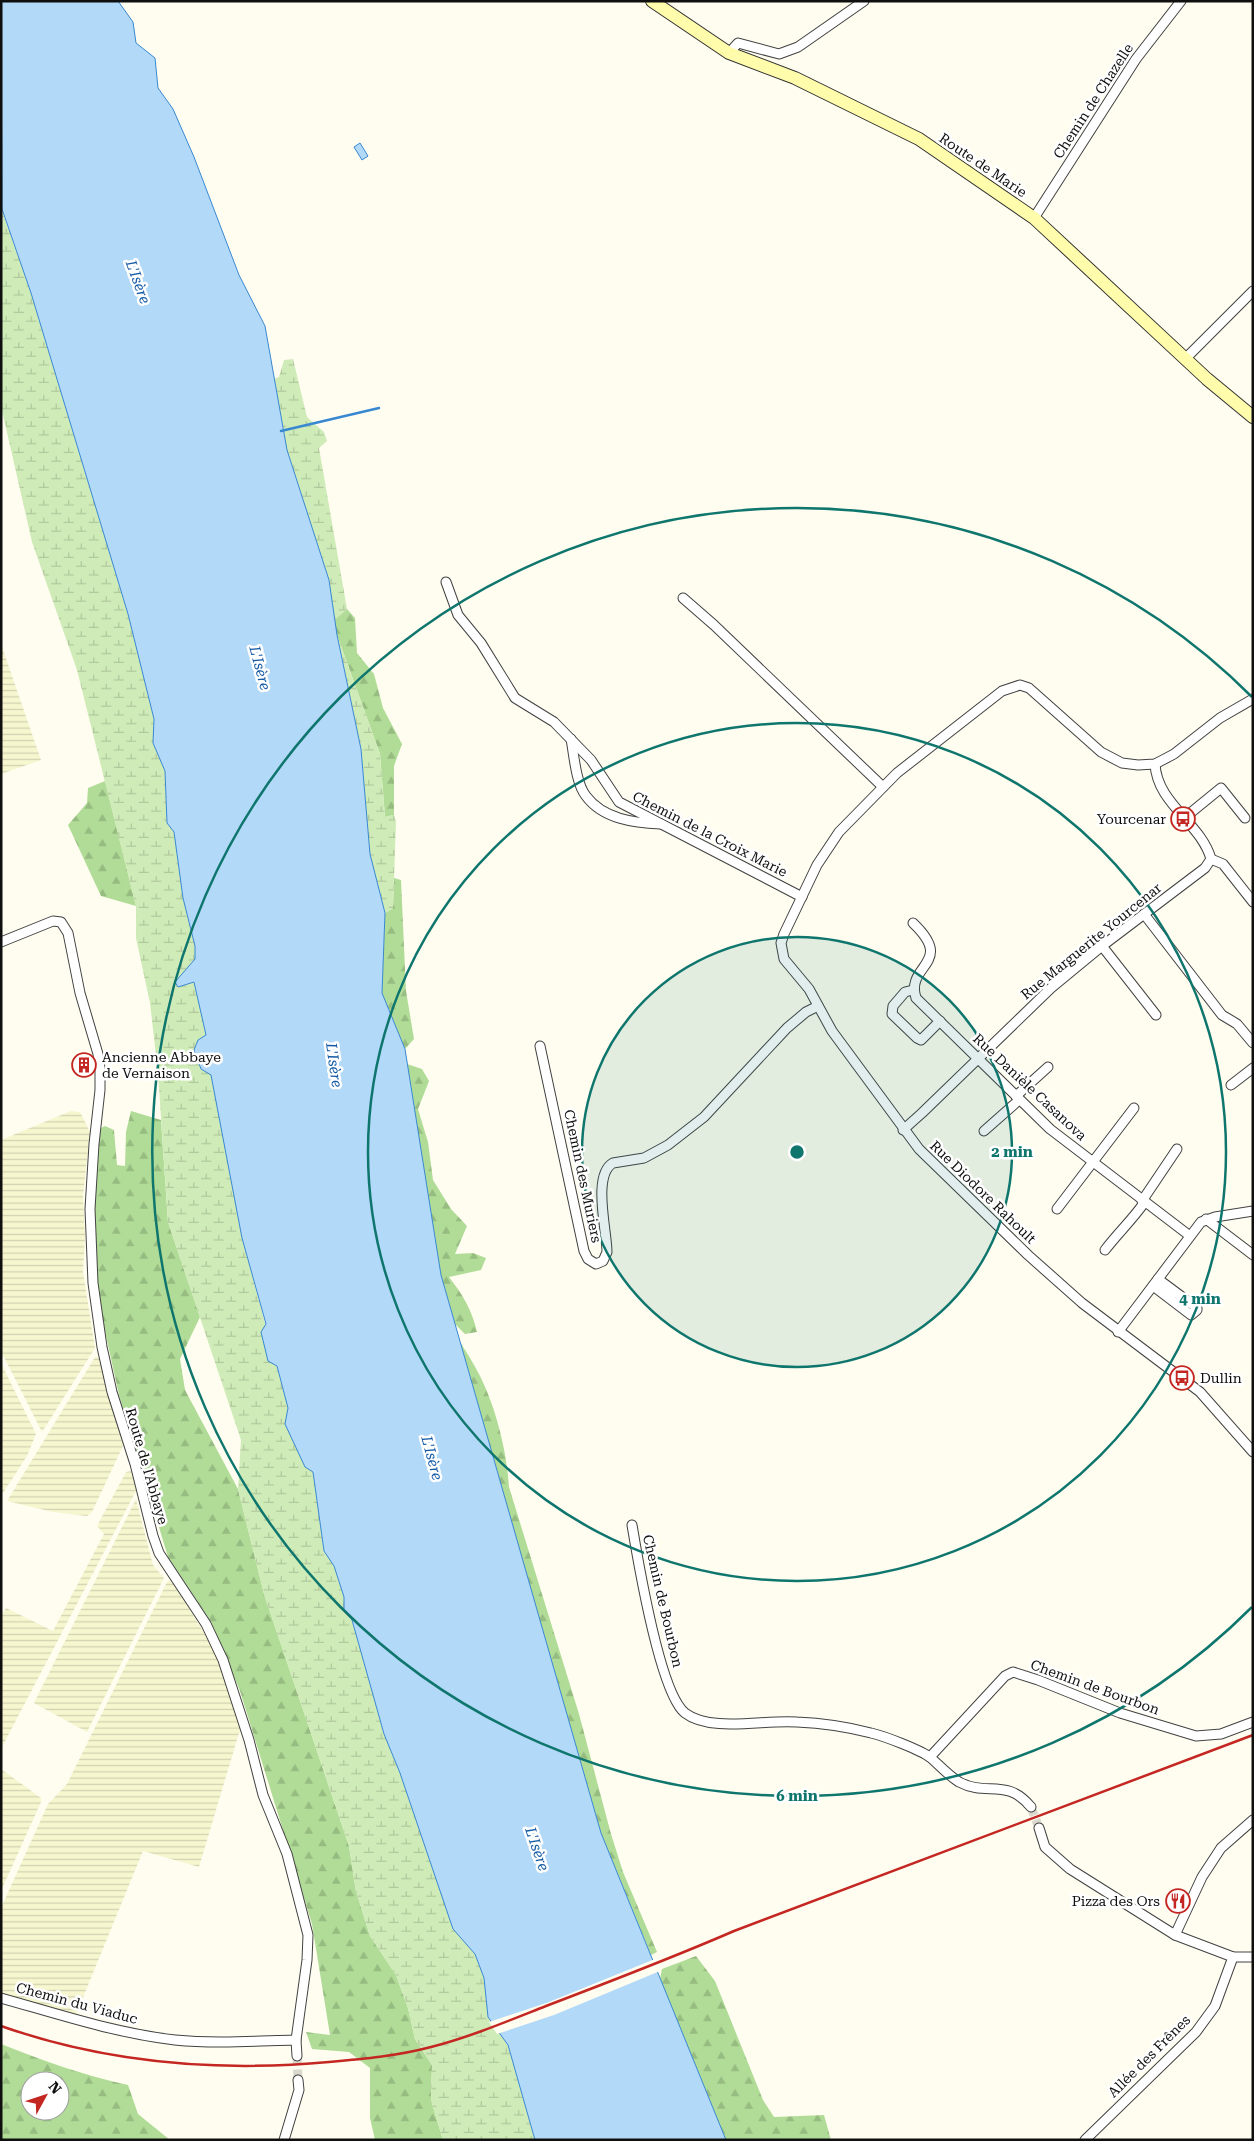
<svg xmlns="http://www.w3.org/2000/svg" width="1254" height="2141" font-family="'Roboto Serif',serif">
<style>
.farmland{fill:url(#farmland-rules)}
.forest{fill:url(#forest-firs);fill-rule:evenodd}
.wetland{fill:url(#wetland-marsh)}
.water{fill:#b3d9f8;stroke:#3888d1}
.pier{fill:#fffdf0}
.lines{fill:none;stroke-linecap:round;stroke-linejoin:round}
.stream{stroke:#3888d1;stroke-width:2.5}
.street-tunnel{stroke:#dbd9ce;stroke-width:9;stroke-dasharray:9 4.5;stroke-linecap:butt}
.street-casing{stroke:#424242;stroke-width:11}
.secondary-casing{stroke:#313131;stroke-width:14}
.street{stroke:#fff;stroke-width:9}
.secondary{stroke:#fffcab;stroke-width:12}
.rail{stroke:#c42722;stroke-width:2.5}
.ring{fill:none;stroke:#0f766e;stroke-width:2.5}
.labels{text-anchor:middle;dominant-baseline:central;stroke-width:5;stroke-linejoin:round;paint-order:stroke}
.street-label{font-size:14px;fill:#0f0f0f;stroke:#fff}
.poi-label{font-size:14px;fill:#0f0f0f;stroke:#fff;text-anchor:end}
.water-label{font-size:15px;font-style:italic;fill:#135aa5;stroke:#fff}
.centre{fill:#0f766e;stroke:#fff;stroke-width:2.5}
.ring-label{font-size:15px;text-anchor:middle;font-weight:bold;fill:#0f766e;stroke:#fff;stroke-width:5;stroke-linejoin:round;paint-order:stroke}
</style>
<defs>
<pattern id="farmland-rules" width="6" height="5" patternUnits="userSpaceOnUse" patternTransform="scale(1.25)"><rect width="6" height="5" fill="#f6f6cf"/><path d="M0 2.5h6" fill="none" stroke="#d2d2b1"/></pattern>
<pattern id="forest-firs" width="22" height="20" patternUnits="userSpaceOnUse" patternTransform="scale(1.25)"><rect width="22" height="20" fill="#b1dc97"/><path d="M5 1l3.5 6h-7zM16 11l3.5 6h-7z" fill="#97bc81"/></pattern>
<pattern id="wetland-marsh" width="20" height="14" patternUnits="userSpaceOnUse" patternTransform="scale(1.25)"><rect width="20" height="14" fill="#cfebb8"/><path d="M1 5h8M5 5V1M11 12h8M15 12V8" fill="none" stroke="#b1c89d"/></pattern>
</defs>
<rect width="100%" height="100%" fill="#fffdf0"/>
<g class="farmland">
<polygon points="1,644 41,760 1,774"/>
<polygon points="71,1111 80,1112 90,1132 83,1196 85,1236 83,1272 95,1348 42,1432 1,1351 1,1140"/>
<polygon points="95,1357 100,1357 123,1446 92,1512 87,1516 53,1512 7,1501"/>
<polygon points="1,1363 36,1434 27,1456 1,1496"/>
<polygon points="131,1471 137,1489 1,1749 1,1617 6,1608 53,1631 104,1534 97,1526 126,1472"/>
<polygon points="136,1499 153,1565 164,1578 87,1732 34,1703"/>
<polygon points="171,1580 213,1647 241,1731 239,1733 199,1867 143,1851 75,2017 1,1992 1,1908 48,1804 67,1784 167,1582"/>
<polygon points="1,1769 41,1798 41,1802 1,1891"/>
</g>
<g class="forest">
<polygon points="347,609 355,618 357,653 374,674 383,708 402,744 394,766 394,815 385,817 380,754 337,635 334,620"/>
<polygon points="105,781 136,906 101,896 68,825 87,803 88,788"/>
<polygon points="394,878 401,880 406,991 414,1039 405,1049 382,993 385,913 393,908"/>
<path d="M407,1064l15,5 7,12 -11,28 10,33 5,38 18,29 16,17 -12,28 18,-1 13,5 -5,12 -32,7c14,18 23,33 28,55l-12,2 -10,-10 -14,-49z"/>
<polygon points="131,1111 161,1120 168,1222 200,1317 180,1359 185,1390 238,1489 264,1594 349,1846 356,1891 370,1936 396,1975 408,2008 415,2039 432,2065 431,2100 443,2140 375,2140 370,2118 370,2068 349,2052 312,2049 306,2032 330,2035 312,1924 240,1691 211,1622 168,1557 119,1395 95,1286 94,1144 97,1130 105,1126 114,1130 117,1165 125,1166 126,1132"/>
<path d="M460,1342c7,11 14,22 20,34 16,32 27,76 29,111l70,227 32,120 12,38 34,80 -6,3 -50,-122z"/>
<polygon points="696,1956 715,1981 763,2100 774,2117 824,2115 831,2140 726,2140 660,1979 662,1969"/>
<path d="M1,2044c41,16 84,32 127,41l10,29 32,26h-169zM30,2081h30v30h-30z"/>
</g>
<g class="wetland">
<polygon points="1,208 31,293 128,614 154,719 153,743 165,771 167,823 174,832 183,898 195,946 195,959 175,983 178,987 194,982 206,1035 242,1238 288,1408 285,1424 313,1472 324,1551 334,1566 344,1597 344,1611 352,1620 384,1734 400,1773 453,1928 475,1954 484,1978 488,2017 508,2045 535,2140 443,2140 431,2100 432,2065 415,2039 408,2008 396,1975 370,1936 356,1891 349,1846 264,1594 238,1489 241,1440 168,1222 158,1073 150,1003 136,938 136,906 77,670 32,542 1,406"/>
<polygon points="293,359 307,417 324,432 327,441 319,448 347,609 334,620 329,580 287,450 274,379 279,377 284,360"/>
<polygon points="337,635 380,754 385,817 394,815 396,822 393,908 385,913 370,854 361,749"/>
</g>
<g class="water">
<polygon points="1,1 118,1 133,22 136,43 155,58 158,88 173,109 194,157 239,275 265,326 287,450 329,580 337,635 361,749 370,854 385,913 382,993 405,1049 441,1275 601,1833 726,2140 535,2140 508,2045 488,2017 484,1978 475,1954 453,1929 400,1773 384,1734 352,1620 344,1611 344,1597 334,1566 324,1551 313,1472 305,1467 285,1424 288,1408 277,1366 268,1361 261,1332 266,1324 242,1238 211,1075 201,1069 194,1050 198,1040 206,1035 194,982 178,987 175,982 195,959 195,946 183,898 174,832 167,823 165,771 153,743 154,719 128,614 31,293 2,209"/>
<polygon points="360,143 368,156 362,160 354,147"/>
</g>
<polygon class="pier" points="655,1959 660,1971 554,2015 497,2034 489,2022 549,2002"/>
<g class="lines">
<polyline class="stream" points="281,431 379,408"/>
<g class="street-tunnel">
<polyline points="1031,1807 1039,1828"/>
<polyline points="297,2056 298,2080"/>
</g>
<g class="street-casing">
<g id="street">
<polyline points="729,53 738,43 779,54 798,47 864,1"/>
<polyline points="1034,218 1136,59 1181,1"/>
<polyline points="1186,358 1253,291"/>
<polyline points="446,582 458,615 481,643 515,698 554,722 591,760 619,802 802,897"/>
<polyline points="683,598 714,625 883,787"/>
<polyline points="1253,699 1220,718 1174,754 1155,764 1138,765 1122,763 1101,752 1029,688 1020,685 1002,691 897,773 839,832 817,865 784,934 781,943 784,959 809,989 832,1031 919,1149 1028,1255 1082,1303 1200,1392 1253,1452"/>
<path d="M571,739c3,16 5,45 15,57 17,23 48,27 75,28"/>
<path d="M1155,764c2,40 46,59 56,95"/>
<polyline points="1183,819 1221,788 1245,818"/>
<polyline points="1211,859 1223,864 1253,902"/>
<polyline points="1144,914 1222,1015 1237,1024 1253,1043"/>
<path d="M913,923c43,41 -8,41 3,75l134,131 140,107"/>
<polyline points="1,942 53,921 61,922 68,933 80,993 98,1054 100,1068 100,1090 94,1144 90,1209 93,1283 102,1347 112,1392 135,1464 153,1536 159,1553 206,1624 223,1660 249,1740 263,1795 287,1854 308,1935 307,1960 296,2040 297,2056"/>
<polyline points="1102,946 1156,1015"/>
<polyline points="913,990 905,992 893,1006 892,1014 917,1038 921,1040 940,1021"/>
<path d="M540,1046l44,205 4,8 8,5 7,-3 4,-9c0,-21 -15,-77 6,-89l31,-5 24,-13 36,-28 83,-89 19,-16 12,-6"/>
<polyline points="1231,1085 1253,1068"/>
<polyline points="1016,1096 1048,1067"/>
<polyline points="903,1130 922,1113 1051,988 1102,946 1205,868 1211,859"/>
<polyline points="984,1131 1019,1100"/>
<polyline points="1142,1201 1177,1149"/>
<polyline points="1057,1209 1134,1108"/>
<polyline points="1206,1219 1253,1255"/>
<path d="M1105,1250c13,-17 27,-30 39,-47"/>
<polyline points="1153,1286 1191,1315 1197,1310 1197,1308 1158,1279"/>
<polyline points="1118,1332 1201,1222 1215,1217 1253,1211"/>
<path d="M632,1525c6,36 28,168 53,188 26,20 81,6 112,9 24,1 51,5 74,11 13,3 50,17 60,25 9,8 17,17 28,24 28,15 47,-5 72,25"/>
<polyline points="930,1757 1005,1676 1013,1672 1038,1680 1120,1713 1196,1736 1221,1734 1253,1722"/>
<polyline points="1039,1828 1045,1847 1070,1869 1175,1935 1233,1957 1253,1957"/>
<polyline points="1175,1935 1202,1877 1221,1848 1253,1820"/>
<path d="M1,1998c57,16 114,35 174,42 40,4 81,1 121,0"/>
<polyline points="284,2140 299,2090 298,2080"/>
<polyline points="1085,2140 1196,2032 1215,2006 1233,1957"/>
</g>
</g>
<g class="secondary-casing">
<polyline id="secondary" points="652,1 729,53 795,78 919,139 1034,218 1207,379 1253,417"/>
</g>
<use href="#street" class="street"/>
<use href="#secondary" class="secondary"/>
<path class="rail" d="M1,2026c105,37 218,46 328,36 34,-3 68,-6 102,-15 39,-10 77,-26 115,-41 63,-24 126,-48 188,-75l519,-196"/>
</g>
<circle cx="797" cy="1152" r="215" fill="#0f766e" fill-opacity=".12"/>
<g class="ring">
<circle cx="797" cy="1152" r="215"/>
<circle cx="797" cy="1152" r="429"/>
<path d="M1252 1607A644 644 0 1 1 1252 697"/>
</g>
<defs>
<g id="bus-ring" transform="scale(1.25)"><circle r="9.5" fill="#fff" stroke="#c42722" stroke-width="1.5"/><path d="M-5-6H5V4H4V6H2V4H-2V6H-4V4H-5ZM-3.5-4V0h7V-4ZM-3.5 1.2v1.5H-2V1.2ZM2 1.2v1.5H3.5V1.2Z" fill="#c42722"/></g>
<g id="building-ring" transform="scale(1.25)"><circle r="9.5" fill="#fff" stroke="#c42722" stroke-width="1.5"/><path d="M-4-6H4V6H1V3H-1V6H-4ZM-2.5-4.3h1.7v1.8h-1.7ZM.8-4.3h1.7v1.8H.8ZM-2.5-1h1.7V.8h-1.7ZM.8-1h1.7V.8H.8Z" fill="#c42722"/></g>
<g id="restaurant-ring" transform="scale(1.25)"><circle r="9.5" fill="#fff" stroke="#c42722" stroke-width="1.5"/><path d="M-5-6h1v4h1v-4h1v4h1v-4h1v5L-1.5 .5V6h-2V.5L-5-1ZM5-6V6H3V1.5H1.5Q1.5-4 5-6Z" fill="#c42722"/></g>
</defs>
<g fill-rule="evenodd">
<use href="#bus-ring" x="1183" y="819"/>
<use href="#building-ring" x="84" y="1065"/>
<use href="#bus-ring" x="1182" y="1378"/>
<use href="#restaurant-ring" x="1178" y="1901"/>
</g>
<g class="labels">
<g class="street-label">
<text transform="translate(1093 101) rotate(-57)">Chemin de Chazelle</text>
<text transform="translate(983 165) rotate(34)">Route de Marie</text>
<text transform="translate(710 834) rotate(27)">Chemin de la Croix Marie</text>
<text transform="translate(1091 941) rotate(-39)">Rue Marguerite Yourcenar</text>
<text transform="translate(1030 1087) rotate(43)">Rue Danièle Casanova</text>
<text transform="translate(583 1176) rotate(78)">Chemin des Muriers</text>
<text transform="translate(983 1192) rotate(44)">Rue Diodore Rahoult</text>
<text transform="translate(147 1466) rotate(74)">Route de l'Abbaye</text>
<text transform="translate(663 1601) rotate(77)">Chemin de Bourbon</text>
<text transform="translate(1095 1687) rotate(20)">Chemin de Bourbon</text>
<text transform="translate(77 2003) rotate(15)">Chemin du Viaduc</text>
<text transform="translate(1149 2056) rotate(-45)">Allée des Frênes</text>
</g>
<g class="poi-label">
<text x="1166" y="819">Yourcenar</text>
<text x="102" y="1057" text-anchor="start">Ancienne Abbaye<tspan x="102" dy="16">de Vernaison</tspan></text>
<text x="1200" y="1378" text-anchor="start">Dullin</text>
<text x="1160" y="1901">Pizza des Ors</text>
</g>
<g class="water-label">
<text transform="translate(138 282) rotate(70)">L'Isère</text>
<text transform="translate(260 668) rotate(75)">L'Isère</text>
<text transform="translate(334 1065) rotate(82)">L'Isère</text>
<text transform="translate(432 1458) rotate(75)">L'Isère</text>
<text transform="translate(537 1849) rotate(71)">L'Isère</text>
</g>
</g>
<circle cx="797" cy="1152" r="8" class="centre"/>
<g class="ring-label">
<text x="1012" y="1157">2 min</text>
<text x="1200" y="1304">4 min</text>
<text x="797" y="1801">6 min</text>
</g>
<rect width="1254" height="2141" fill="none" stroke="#0f0f0f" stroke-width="5"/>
<g transform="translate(45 2096) rotate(50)"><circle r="24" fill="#ffffff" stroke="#9f9f9f"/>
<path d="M0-4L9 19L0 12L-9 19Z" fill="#c42722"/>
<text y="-8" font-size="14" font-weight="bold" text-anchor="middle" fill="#0f0f0f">N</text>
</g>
</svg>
